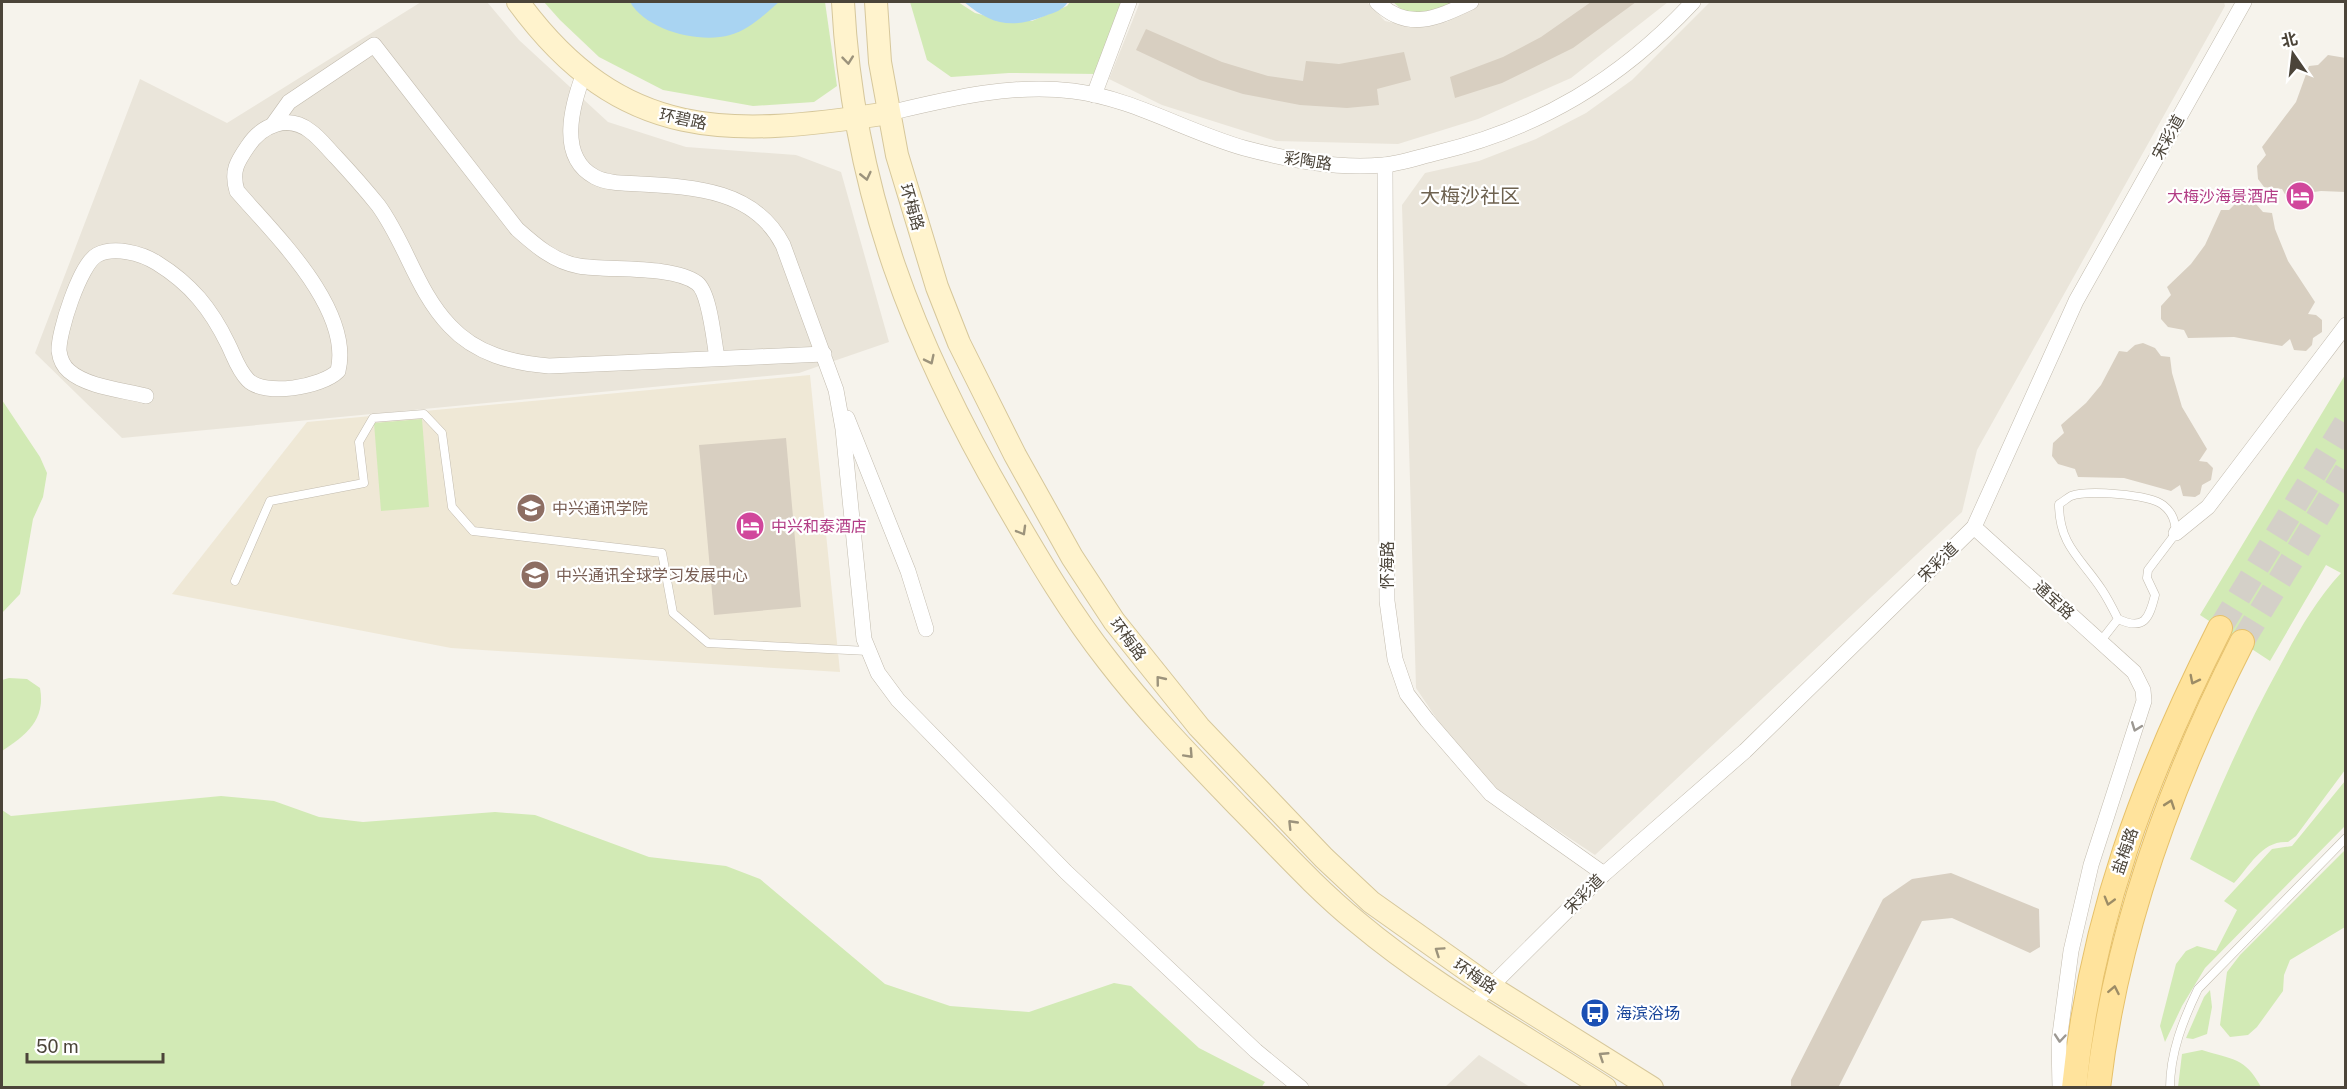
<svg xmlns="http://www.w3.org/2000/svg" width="2347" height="1089" font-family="'Public Sans','Noto Sans SC',sans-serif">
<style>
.residential{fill:#eae5da}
.education{fill:#efe8d6}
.green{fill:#d2eab5}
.water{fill:#a9d4f2}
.building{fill:#d8cfc1}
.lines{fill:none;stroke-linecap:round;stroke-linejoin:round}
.primary-tunnel{stroke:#d4d0c8;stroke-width:24;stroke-dasharray:24 12;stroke-linecap:butt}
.lane-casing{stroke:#c2bbae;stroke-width:9}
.street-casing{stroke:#c2bbae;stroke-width:16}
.secondary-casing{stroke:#d6c79b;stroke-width:24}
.primary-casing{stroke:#e6c16a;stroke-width:26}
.lane{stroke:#fff;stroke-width:8}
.street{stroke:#fff;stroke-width:15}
.secondary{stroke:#fff3cd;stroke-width:22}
.primary{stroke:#ffe39c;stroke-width:24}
.oneway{stroke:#9c937c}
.oneway2{stroke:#9c8c66}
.oneway3{stroke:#9c9892}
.labels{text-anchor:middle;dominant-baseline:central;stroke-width:4.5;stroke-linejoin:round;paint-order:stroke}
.street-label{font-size:16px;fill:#4b4439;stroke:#fff}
.hotel-label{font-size:16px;fill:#b23c85;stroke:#fff;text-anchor:end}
.education-label{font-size:16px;fill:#785e54;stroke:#fff;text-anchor:start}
.transit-label{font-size:16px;fill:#164399;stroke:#fff;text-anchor:start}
.quarter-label{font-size:20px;fill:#6e6250;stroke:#fff}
</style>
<rect width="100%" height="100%" fill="#f6f3ec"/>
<g class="residential">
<polygon points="421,2 487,2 519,40 608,122 686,147 796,155 841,172 889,342 799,373 122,438 35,353 140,79 227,123"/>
<polygon points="1140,2 1367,2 1385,21 1408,26 1447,22 1482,2 1668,2 1571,78 1478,119 1398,144 1276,141 1162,105 1109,79"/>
<polygon points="1710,2 2224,2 2225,6 1977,450 1962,512 1595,855 1506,796 1475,770 1451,740 1416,688 1402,205 1425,173 1479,161 1536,139 1586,113 1632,80"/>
<polygon points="1479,1055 1530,1087 1445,1087"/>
</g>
<polygon class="education" points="810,375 840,672 451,648 172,594 307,422"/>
<g class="green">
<polygon points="544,2 825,2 837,86 814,102 753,106 663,90 599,57 560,20"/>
<polygon points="910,2 958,2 975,13 1006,21 1032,21 1067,6 1070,2 1123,2 1097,74 1009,73 951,77 927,60"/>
<polygon points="1393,2 1458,2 1426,13 1407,14"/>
<path d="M2345,375v395l-49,66 -8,6c-26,-2 -38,24 -54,41l-44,-24c28,-67 56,-132 91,-195 17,-32 35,-64 60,-91l-15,-8 -56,96 -70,-46z"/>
<polygon points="2,400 40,457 47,473 43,497 33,519 20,594 2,613"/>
<polygon points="422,419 429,507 381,511 374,423"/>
<path d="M9,678l18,1 13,9c6,32 -14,47 -38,63v-71z"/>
<polygon points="2345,781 2345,826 2205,968 2182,1006 2165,1042 2160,1026 2176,964 2186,951 2197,946 2216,951 2237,910 2224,901 2272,849 2292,846"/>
<polygon points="221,796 274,801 319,817 363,822 495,812 535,815 649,857 726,866 760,879 885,984 950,1006 1029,1012 1114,983 1131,986 1199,1048 1265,1082 1261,1088 2,1087 2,810 11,816"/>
<polygon points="2345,850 2345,927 2290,960 2284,975 2283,991 2257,1027 2248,1035 2230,1037 2220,1025 2227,972 2240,955"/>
<polygon points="2210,990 2212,1007 2207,1034 2193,1039 2186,1038 2204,997"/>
<path d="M2202,1050c31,10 43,7 59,37h-83l4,-33z"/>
</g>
<g class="water">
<path d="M630,2h149c-14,12 -30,28 -49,33 -31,9 -84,-5 -100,-33z"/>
<path d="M964,2h104c-6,9 -13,10 -23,14 -34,13 -53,9 -81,-14z"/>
</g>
<g class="building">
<polygon points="1591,2 1636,2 1573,48 1502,83 1455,98 1450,77 1503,57 1541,37"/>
<polygon points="1146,29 1222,62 1268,76 1303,81 1306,61 1339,64 1404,52 1411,80 1377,89 1379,105 1347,108 1300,105 1243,94 1200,80 1136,50"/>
<polygon points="2328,55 2346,58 2346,192 2321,191 2286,196 2282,189 2264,187 2258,179 2257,166 2266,155 2262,147 2296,102 2309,66 2318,65"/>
<polygon points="2245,200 2256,204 2263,212 2272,213 2275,229 2288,261 2315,302 2308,314 2316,315 2322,320 2322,332 2313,338 2312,345 2306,351 2294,350 2290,339 2282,346 2234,337 2188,338 2184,330 2168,327 2161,319 2161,306 2171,295 2167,287 2191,264 2205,245 2221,210 2229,210 2236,203"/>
<polygon points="2143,343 2155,348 2161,356 2170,357 2172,373 2182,407 2207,449 2199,461 2207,462 2213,468 2211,480 2202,485 2200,494 2195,497 2183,496 2180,485 2171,491 2124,478 2078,477 2075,469 2058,464 2052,456 2053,443 2064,433 2061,425 2086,403 2101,385 2119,351 2127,352 2135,345"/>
<polygon points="786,438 801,607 714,615 699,445"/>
<polygon points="1951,873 2039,909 2040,947 2030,953 1952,918 1922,921 1838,1088 1791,1088 1791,1080 1883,899 1912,879"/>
</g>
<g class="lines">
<g class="primary-tunnel">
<polyline points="2220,628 2346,422"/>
<polyline points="2242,642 2346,471"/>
</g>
<g class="lane-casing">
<g id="lane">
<polyline points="235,581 270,501 364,483 359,442 373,418 424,414 442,433 452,507 473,531 662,553 673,613 708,643 868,651"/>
<path d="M2100,642l18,-23c26,12 31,0 37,-24l-8,-17 1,-8 28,-37c-1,-12 -3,-20 -13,-28 -14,-11 -76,-15 -92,-9 -4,2 -8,6 -12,8 0,42 23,55 43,86 6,9 11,19 16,29"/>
<path d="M2170,1088c0,-35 13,-68 28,-99l148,-151"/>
</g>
</g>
<g class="street-casing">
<g id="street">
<path d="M1377,2c31,30 60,16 94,0"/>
<path d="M584,73c-12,32 -27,84 11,104 14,7 31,6 45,7 55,3 115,6 143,61l53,145 7,39 21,210 14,34 20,27 168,172 190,179 45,37"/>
<polyline points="1094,95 1129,2"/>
<path d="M889,113c59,-14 123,-30 184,-22 59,7 114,41 171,57 45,12 92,21 139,17 17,-1 36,-8 53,-12 104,-25 184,-73 257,-151"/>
<path d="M274,123l15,-21 85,-57 143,184c18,16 37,33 62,37 30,5 94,-1 118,17 13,10 17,59 20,75"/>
<polyline points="1385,165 1387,601 1395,659 1407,694 1427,720 1491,794 1604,874"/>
<path d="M146,396c-23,-6 -59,-9 -77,-25 -6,-5 -9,-13 -10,-20 -1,-18 21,-87 38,-96 17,-9 44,-2 60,8 34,21 54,46 71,81 6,12 10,26 20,36 17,17 74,7 90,-9 15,-62 -64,-137 -101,-180 -6,-20 0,-29 11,-45 14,-21 40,-32 62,-15 10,7 18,18 26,26 14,15 29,32 42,48 28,38 39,87 72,121 26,28 62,37 99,40l275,-12"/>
<polyline points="847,418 908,571 926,629"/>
<polyline points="1974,527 2134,672 2143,690 2144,701 2091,865 2071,951 2059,1042 2060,1088"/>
<polyline points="2176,533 2208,507 2346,325"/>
<polyline points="1473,1004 1604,874 1745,751 1974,527 2076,301 2244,2"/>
</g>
</g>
<g class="secondary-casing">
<g id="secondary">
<path d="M518,2c104,142 213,135 371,111"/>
<path d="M843,2c10,191 71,344 167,508 30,52 61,104 98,151 40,52 85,98 130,145 39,39 76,81 119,116 76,64 165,112 248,166"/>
<polyline points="876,2 880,62 897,155 937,287 959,343 1015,455 1072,557 1114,621 1199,727 1324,858 1371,902 1491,987 1652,1088"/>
</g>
</g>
<g class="primary-casing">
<g id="primary">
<path d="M2074,1088c17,-169 70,-310 146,-460"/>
<path d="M2098,1088c18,-155 73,-307 144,-446"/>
</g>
</g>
<use href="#lane" class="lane"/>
<use href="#street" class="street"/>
<use href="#secondary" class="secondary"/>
<use href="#primary" class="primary"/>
</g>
<defs><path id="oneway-chevron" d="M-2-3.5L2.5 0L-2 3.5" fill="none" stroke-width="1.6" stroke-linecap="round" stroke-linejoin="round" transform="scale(1.5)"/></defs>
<g class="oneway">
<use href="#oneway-chevron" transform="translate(848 60) rotate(84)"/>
<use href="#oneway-chevron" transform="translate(866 176) rotate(77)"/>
<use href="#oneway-chevron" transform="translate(930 360) rotate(64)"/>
<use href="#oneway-chevron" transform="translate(1022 531) rotate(60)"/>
<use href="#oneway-chevron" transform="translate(1160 680) rotate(-129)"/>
<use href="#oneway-chevron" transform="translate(1189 754) rotate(47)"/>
<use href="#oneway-chevron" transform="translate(1292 824) rotate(-134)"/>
<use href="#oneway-chevron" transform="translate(1439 951) rotate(-146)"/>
<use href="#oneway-chevron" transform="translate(1603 1056) rotate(-147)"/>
</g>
<g class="oneway2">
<use href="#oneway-chevron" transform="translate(2194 680) rotate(117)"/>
<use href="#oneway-chevron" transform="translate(2170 804) rotate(-71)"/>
<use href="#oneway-chevron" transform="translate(2109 901) rotate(106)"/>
<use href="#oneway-chevron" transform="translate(2114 990) rotate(-79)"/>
</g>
<g class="oneway3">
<use href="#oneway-chevron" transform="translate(2136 727) rotate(111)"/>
<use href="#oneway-chevron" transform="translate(2060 1038) rotate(95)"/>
</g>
<defs>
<g id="hotel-disc" transform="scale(1.5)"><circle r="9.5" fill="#d1479c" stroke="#fff"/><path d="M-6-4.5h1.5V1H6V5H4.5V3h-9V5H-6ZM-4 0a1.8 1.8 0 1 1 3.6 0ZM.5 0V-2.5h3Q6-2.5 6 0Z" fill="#fff"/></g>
<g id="university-disc" transform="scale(1.5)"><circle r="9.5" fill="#8d6e63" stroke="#fff"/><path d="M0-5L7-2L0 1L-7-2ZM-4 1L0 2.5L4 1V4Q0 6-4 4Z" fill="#fff"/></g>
<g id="bus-disc" transform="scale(1.5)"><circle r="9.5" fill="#1a4fb4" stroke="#fff"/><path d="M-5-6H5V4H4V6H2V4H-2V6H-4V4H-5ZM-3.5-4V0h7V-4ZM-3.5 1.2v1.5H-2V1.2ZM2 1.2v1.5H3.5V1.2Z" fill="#fff"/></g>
</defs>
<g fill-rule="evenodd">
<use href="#hotel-disc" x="2300" y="196"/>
<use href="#university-disc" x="531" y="508"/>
<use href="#hotel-disc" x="750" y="526"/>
<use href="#university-disc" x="535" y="575"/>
<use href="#bus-disc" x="1595" y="1013"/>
</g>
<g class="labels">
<g class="street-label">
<text transform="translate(683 119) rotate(12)">环碧路</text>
<text transform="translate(2168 137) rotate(-61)">宋彩道</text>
<text transform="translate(1308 161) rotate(8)">彩陶路</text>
<text transform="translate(912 207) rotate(74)">环梅路</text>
<text transform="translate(1938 562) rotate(-44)">宋彩道</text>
<text transform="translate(1387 565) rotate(-90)">怀海路</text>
<text transform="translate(2054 600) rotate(42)">通宝路</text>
<text transform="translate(1128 639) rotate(53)">环梅路</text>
<text transform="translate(2125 851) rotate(-71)">盐梅路</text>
<text transform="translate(1584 894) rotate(-45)">宋彩道</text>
<text transform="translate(1475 976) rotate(34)">环梅路</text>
</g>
<g class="hotel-label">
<text x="2279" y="196">大梅沙海景酒店</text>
<text x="771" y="526" text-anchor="start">中兴和泰酒店</text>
</g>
<g class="education-label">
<text x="552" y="508">中兴通讯学院</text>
<text x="556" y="575">中兴通讯全球学习发展中心</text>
</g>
<g class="transit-label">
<text x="1616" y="1013">海滨浴场</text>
</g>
<g class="quarter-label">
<text x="1470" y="196">大梅沙社区</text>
</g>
</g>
<rect width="2347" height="1089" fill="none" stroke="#4b4439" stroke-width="6"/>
<g transform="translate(2293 54) rotate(346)" stroke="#ffffff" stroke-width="4.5" paint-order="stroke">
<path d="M0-4.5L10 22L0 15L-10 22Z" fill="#4b4439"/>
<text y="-9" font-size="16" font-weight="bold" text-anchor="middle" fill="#4b4439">北</text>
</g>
<path d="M27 1053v9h136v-9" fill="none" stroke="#4b4439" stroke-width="3"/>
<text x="36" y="1053" font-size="18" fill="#4b4439" stroke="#ffffff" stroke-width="4.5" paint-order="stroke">50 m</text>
</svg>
